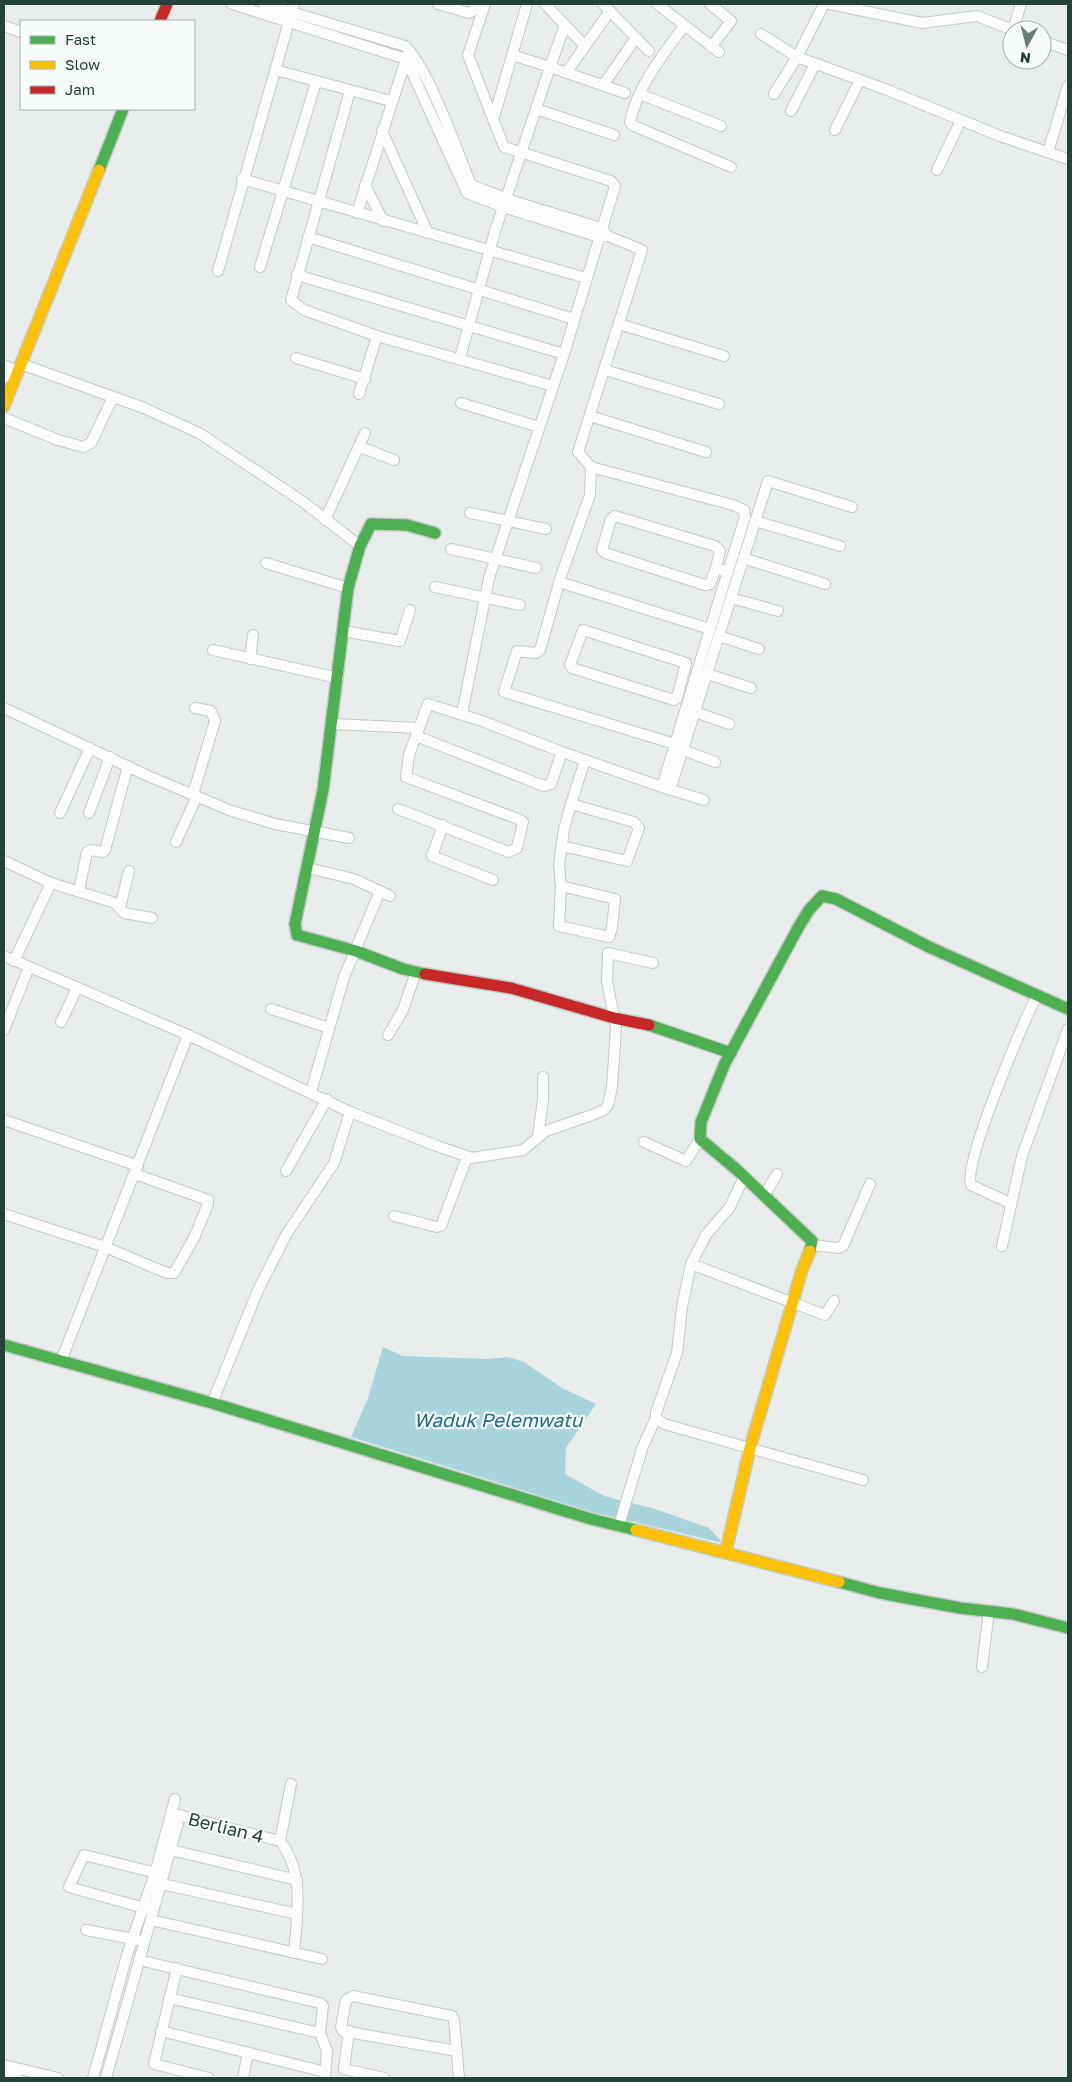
<svg xmlns="http://www.w3.org/2000/svg" width="1072" height="2082" font-family="'Golos Text',sans-serif">
<style>
.water{fill:#a9d4db}
.lines{fill:none;stroke-linecap:round;stroke-linejoin:round}
.street-casing{stroke:#c5cac8;stroke-width:12}
.fast-casing{stroke:#c3cbc8;stroke-width:14}
.slow-casing{stroke:#c3cbc8;stroke-width:14}
.jam-casing{stroke:#c3cbc8;stroke-width:14}
.street{stroke:#fcfcfc;stroke-width:10}
.fast{stroke:#4caf50;stroke-width:11}
.slow{stroke:#ffc107;stroke-width:11}
.jam{stroke:#c62828;stroke-width:11}
.labels{text-anchor:middle;dominant-baseline:central;stroke-width:4.5;stroke-linejoin:round;paint-order:stroke}
.street-label{font-size:18px;fill:#24423a;stroke:#f7fbf9}
.water-label{font-size:19px;font-style:italic;fill:#1c6f80;stroke:#f7fbf9}
</style>
<rect width="100%" height="100%" fill="#e8edeb"/>
<polygon class="water" points="383,1347 403,1356 489,1359 507,1357 524,1362 562,1388 596,1404 566,1448 565,1474 604,1496 655,1509 709,1528 723,1543 593,1512 351,1437 368,1398"/>
<g class="lines">
<g class="street-casing">
<g id="street">
<path d="M232,4l174,55 61,134 36,14 96,30 9,-1 -7,-8 -85,-26 -45,-17c-13,-32 -43,-118 -66,-139l-141,-42"/>
<polyline points="438,4 469,13 474,10 475,4"/>
<polyline points="545,4 585,46"/>
<polyline points="603,4 649,51"/>
<polyline points="657,4 719,52"/>
<polyline points="710,4 731,21 711,47"/>
<polyline points="830,4 922,23 977,16 1013,30 1021,4"/>
<polyline points="4,26 21,32"/>
<path d="M684,26c-21,29 -46,59 -54,96l2,3 99,42"/>
<polyline points="761,34 797,57 885,89 1000,136 1068,159"/>
<polyline points="1042,41 1068,50"/>
<polyline points="512,55 550,67 565,25"/>
<polyline points="275,70 391,101"/>
<polyline points="566,73 610,11"/>
<polyline points="603,85 636,38"/>
<polyline points="350,91 291,300 304,310 377,336 553,386"/>
<polyline points="640,94 721,126"/>
<polyline points="774,94 797,57 824,4"/>
<polyline points="536,109 614,135"/>
<polyline points="791,111 815,64"/>
<polyline points="494,117 527,4"/>
<polyline points="835,130 860,80"/>
<polyline points="382,131 428,233"/>
<polyline points="1048,152 1068,86"/>
<polyline points="937,170 961,120"/>
<polyline points="242,179 586,278"/>
<polyline points="365,185 383,221"/>
<polyline points="357,213 407,56"/>
<polyline points="608,236 642,250 578,452 591,467 590,495 561,576 540,650 536,653 517,651 504,692 675,744"/>
<polyline points="308,237 574,319"/>
<polyline points="260,267 316,82"/>
<polyline points="218,271 294,4"/>
<polyline points="297,275 564,354"/>
<polyline points="619,324 724,356"/>
<polyline points="296,358 365,379"/>
<polyline points="460,358 495,231 550,67 625,93"/>
<polyline points="21,364 144,408 199,433 302,501 360,546"/>
<polyline points="4,365 18,371"/>
<polyline points="605,370 719,404"/>
<polyline points="4,375 14,379"/>
<polyline points="359,394 377,336"/>
<polyline points="461,403 539,427"/>
<polyline points="590,416 706,452"/>
<polyline points="4,418 58,440 83,447 91,443 113,397"/>
<polyline points="360,447 394,460"/>
<polyline points="591,467 733,505 744,510 745,517 710,629"/>
<polyline points="470,513 546,529"/>
<polyline points="325,520 365,433"/>
<polyline points="755,521 840,546"/>
<polyline points="451,549 536,568"/>
<polyline points="743,558 825,584"/>
<polyline points="266,563 348,588"/>
<polyline points="716,568 720,551 715,546 615,516 611,519 602,550 605,553 705,585 710,584 716,568 728,572"/>
<polyline points="435,587 520,605"/>
<polyline points="731,598 778,611"/>
<polygon points="583,630 686,663 677,698 674,700 572,668 570,665"/>
<polyline points="343,631 400,641 410,610"/>
<polyline points="719,636 759,649"/>
<polyline points="213,650 338,678"/>
<polyline points="250,659 253,635"/>
<polyline points="707,674 751,688"/>
<polyline points="4,708 146,775 229,810 275,824 349,838"/>
<polyline points="695,712 729,724"/>
<polyline points="462,714 489,578 564,354 615,186 611,181 504,147 468,55 485,4"/>
<polyline points="333,724 418,728"/>
<polyline points="416,736 544,786 551,784 562,752"/>
<polyline points="683,750 715,762"/>
<polyline points="665,788 704,800"/>
<polyline points="670,790 768,481 852,507"/>
<polyline points="193,794 215,721 211,711 195,708"/>
<polyline points="398,809 509,852 517,848 523,822 518,819 406,777 409,755 428,704 482,721 562,752 662,787 710,629 559,582"/>
<polyline points="60,813 90,748"/>
<polyline points="89,813 110,757"/>
<polyline points="443,825 432,856 493,880"/>
<polyline points="176,842 197,796"/>
<polyline points="562,846 627,861 639,828 634,822 571,804 585,760"/>
<polyline points="4,861 51,883 115,903 124,913 152,918"/>
<polyline points="308,868 354,879 390,896"/>
<polyline points="561,886 615,899 612,928 609,937 559,926 561,886 559,865 564,829 571,804"/>
<polyline points="79,891 87,852 91,850 103,852 105,850 128,766"/>
<polyline points="120,908 129,871"/>
<polyline points="4,956 188,1035 350,1112 437,1146 472,1158 523,1150 546,1131 592,1115 604,1110 608,1105 612,1087 616,1027 607,981 608,953 653,963"/>
<polyline points="14,961 51,883"/>
<polyline points="271,1009 329,1028"/>
<polyline points="61,1022 77,988"/>
<polyline points="4,1030 29,967"/>
<polyline points="388,1035 403,1010 416,972"/>
<polyline points="311,1092 344,977 380,891"/>
<polyline points="4,1120 138,1166"/>
<polyline points="538,1136 543,1099 543,1077"/>
<polyline points="644,1142 686,1161 700,1139"/>
<polyline points="286,1171 327,1099"/>
<polyline points="744,1177 730,1207 706,1235 691,1264 682,1307 677,1353 656,1413 656,1418 664,1424 863,1480"/>
<polyline points="764,1195 777,1174"/>
<path d="M1010,1203l-39,-18c-8,-23 52,-161 66,-190"/>
<polyline points="4,1214 105,1247 167,1273 174,1273 195,1236 208,1204 208,1200 135,1174"/>
<polyline points="394,1216 437,1227 441,1226 467,1157"/>
<polyline points="813,1245 838,1248 843,1246 870,1184"/>
<polyline points="1002,1246 1022,1156 1068,1029"/>
<polyline points="691,1264 825,1315 834,1301"/>
<polyline points="61,1361 188,1035"/>
<polyline points="212,1403 259,1288 286,1235 334,1163 350,1112"/>
<polyline points="619,1525 643,1446 656,1418"/>
<polyline points="982,1667 989,1611"/>
<path d="M291,1784l-11,57c25,31 17,75 14,112"/>
<polyline points="175,1814 280,1841"/>
<polyline points="171,1850 297,1880"/>
<polyline points="162,1884 297,1914"/>
<polyline points="148,1909 69,1887 84,1855 160,1874"/>
<polyline points="151,1920 322,1959"/>
<polyline points="86,1930 138,1940"/>
<polyline points="139,1960 320,2003 323,2006 320,2033 327,2051 325,2078"/>
<polyline points="177,1968 154,2064 209,2078"/>
<polyline points="169,1998 320,2033"/>
<polyline points="161,2031 325,2072"/>
<polyline points="349,2031 344,2069 384,2078"/>
<polyline points="457,2051 343,2031 341,2027 346,2000 353,1996 452,2016 454,2020 459,2078"/>
<polyline points="4,2065 58,2078"/>
<polyline points="4,2075 17,2078"/>
<polyline points="93,2078 127,1955 155,1873 175,1799"/>
<polyline points="106,2078 180,1816"/>
<polyline points="243,2078 248,2053"/>
</g>
</g>
<g class="fast-casing">
<g id="fast">
<polyline points="99,170 123,109"/>
<polyline points="425,974 403,969 356,951 297,935 295,924 323,790 348,588 360,546 371,524 407,525 435,533"/>
<polyline points="649,1025 731,1053"/>
<polyline points="810,1251 812,1241 736,1169 700,1139 701,1122 725,1063 798,928 809,910 822,896 836,899 929,947 1068,1009"/>
<polyline points="4,1345 212,1403 591,1519 636,1530"/>
<polyline points="839,1582 880,1593 960,1608 1013,1614 1068,1628"/>
</g>
</g>
<g class="slow-casing">
<g id="slow">
<polyline points="4,406 99,170"/>
<polyline points="636,1530 839,1582"/>
<polyline points="726,1551 750,1448 802,1270 810,1251"/>
</g>
</g>
<g class="jam-casing">
<g id="jam">
<polyline points="160,21 167,4"/>
<polyline points="425,974 511,988 614,1018 649,1025"/>
</g>
</g>
<use href="#street" class="street"/>
<use href="#fast" class="fast"/>
<use href="#slow" class="slow"/>
<use href="#jam" class="jam"/>
</g>
<g class="labels">
<g class="street-label">
<text transform="translate(226 1827) rotate(14)">Berlian 4</text>
</g>
<g class="water-label">
<text x="498" y="1419">Waduk Pelemwatu</text>
</g>
</g>
<rect width="1072" height="2082" fill="none" stroke="#24423a" stroke-width="10"/>
<rect x="20" y="20" width="175" height="90" fill="#f7fbf9" stroke="#a3b1ad"/>
<rect x="30" y="36" width="25" height="8" fill="#4caf50" stroke="#a3b1ad"/>
<text x="65" y="45" font-size="15" fill="#24423a">Fast</text>
<rect x="30" y="61" width="25" height="8" fill="#ffc107" stroke="#a3b1ad"/>
<text x="65" y="70" font-size="15" fill="#24423a">Slow</text>
<rect x="30" y="86" width="25" height="8" fill="#c62828" stroke="#a3b1ad"/>
<text x="65" y="95" font-size="15" fill="#24423a">Jam</text>
<g transform="translate(1027 45) rotate(187)"><circle r="24" fill="#f7fbf9" stroke="#a3b1ad"/>
<path d="M0-4L9 19L0 12L-9 19Z" fill="#697e78"/>
<text y="-8" font-size="14" font-weight="bold" text-anchor="middle" fill="#24423a">N</text>
</g>
</svg>
